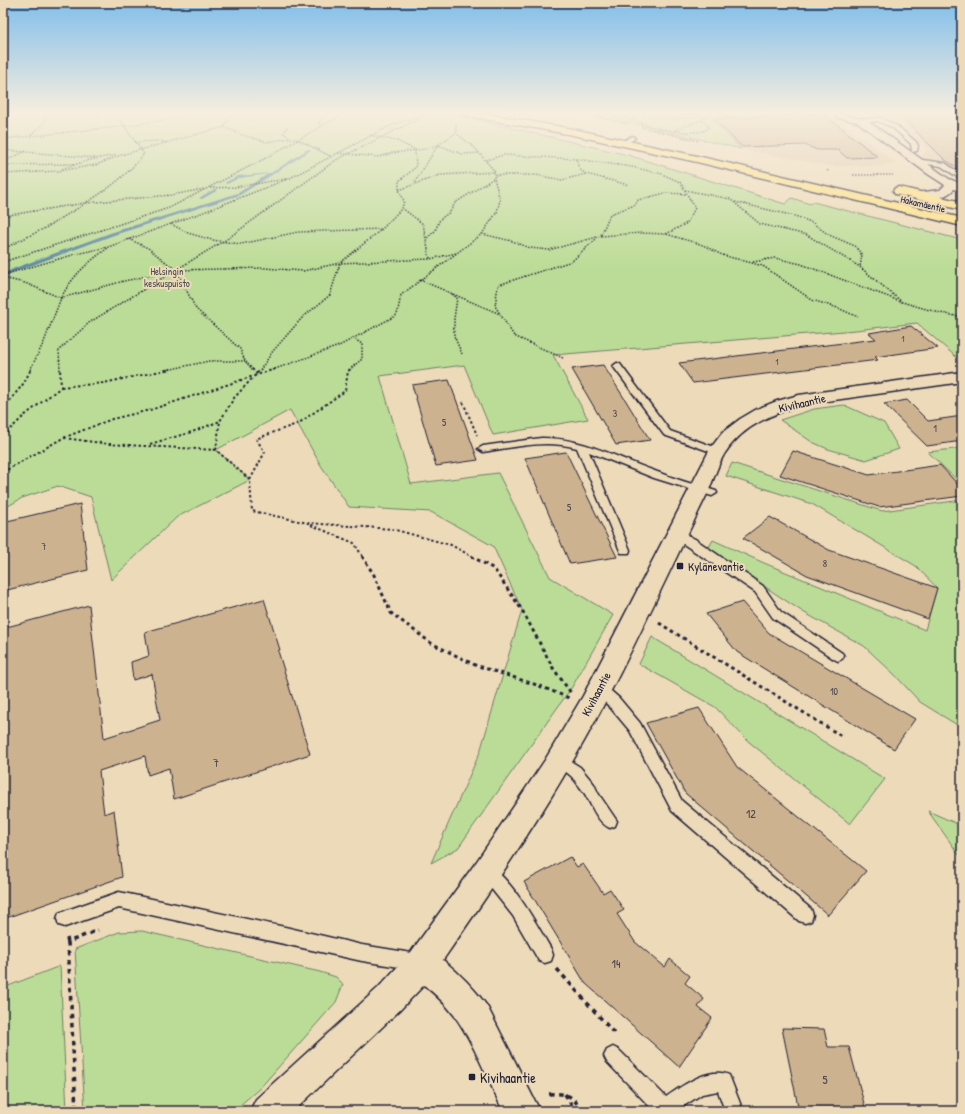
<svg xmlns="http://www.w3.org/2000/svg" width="965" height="1114" font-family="'Patrick Hand',sans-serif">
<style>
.built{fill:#dfcbaa}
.green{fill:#bbdc96;stroke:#6e7f68}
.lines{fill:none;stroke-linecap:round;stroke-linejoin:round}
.stream{fill:#608aa5;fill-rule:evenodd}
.building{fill:#ccb28f;stroke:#22223b}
.service-casing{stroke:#22223b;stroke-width:3}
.minor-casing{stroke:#22223b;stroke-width:3}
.primary-casing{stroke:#22223b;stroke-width:3}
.path-far3{stroke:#22223b;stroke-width:1.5;stroke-dasharray:1.5 1.5;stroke-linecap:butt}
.path-far2{stroke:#22223b;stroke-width:2;stroke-dasharray:2.5 2.5;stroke-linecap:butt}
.path-far1{stroke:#22223b;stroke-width:3;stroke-dasharray:3.5 3.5;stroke-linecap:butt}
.path{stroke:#22223b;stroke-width:3.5;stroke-dasharray:4.5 4.5;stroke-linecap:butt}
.service{fill:#eddab8;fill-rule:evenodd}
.minor{fill:#eddab8;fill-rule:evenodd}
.primary{fill:#fde080;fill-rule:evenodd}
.path-bridge{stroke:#22223b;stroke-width:1.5;stroke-dasharray:1.5 1.5;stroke-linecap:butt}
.poi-dot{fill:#22223b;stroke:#eddab8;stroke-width:1.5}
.labels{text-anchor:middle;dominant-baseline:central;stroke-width:4;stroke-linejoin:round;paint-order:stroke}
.far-number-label{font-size:9px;fill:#4c4650}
.far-street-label{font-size:10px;fill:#22223b;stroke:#eddab8}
.far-park-label{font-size:10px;fill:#41474d;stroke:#eddab8}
.number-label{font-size:10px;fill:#4c4650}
.street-label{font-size:12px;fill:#22223b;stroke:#eddab8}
.poi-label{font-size:12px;fill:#22223b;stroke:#eddab8;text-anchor:start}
.near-number-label{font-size:12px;fill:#4c4650}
.near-poi-label{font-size:14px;fill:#22223b;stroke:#eddab8;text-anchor:start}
</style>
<rect width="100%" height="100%" fill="#eddab8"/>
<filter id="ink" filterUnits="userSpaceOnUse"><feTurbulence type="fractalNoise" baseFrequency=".025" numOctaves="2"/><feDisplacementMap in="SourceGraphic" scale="8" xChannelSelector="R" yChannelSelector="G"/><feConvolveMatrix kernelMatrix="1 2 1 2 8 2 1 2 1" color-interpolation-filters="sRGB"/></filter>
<g filter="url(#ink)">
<g class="built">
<polygon points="830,113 897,164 883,164 885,166 829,166 741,149 709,117"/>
<polygon points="862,113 962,113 962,182 921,157 925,152 926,149 911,136 900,122 886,117"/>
</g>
<g class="green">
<polygon points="3,113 491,113 477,120 628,155 785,204 792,198 810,204 813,202 962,240 962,362 917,323 856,330 553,355 588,419 493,435 464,365 380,376 411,484 498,473 550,577 613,615 572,687 458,848 431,863 480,752 522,610 493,546 431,512 349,507 320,464 290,410 216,450 250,480 177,517 111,580 91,497 58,486 22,498 3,509"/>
<polygon points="589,113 820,113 710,117 741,149"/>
<polygon points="844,405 884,423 899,449 866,460 828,449 812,442 780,420 814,409"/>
<polygon points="962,448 962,485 928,452"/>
<polygon points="732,463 882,511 962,500 962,728 920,702 894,674 864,646 803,612 708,549 713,540 764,563 925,630 937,588 916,566 812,504 726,476"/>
<polygon points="652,637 885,779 850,824 748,741 715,707 639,664"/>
<polygon points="928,811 962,826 962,859"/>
<polygon points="142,931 320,972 336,977 343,984 336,1002 260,1088 233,1111 85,1111 75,949 119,932"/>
<polygon points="60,966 67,1111 3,1111 3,988"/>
</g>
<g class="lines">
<g class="stream">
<polygon points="308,149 311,150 240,195 114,235 19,270 3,277 3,274 15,268 110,233 238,193 268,174 239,178 227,184 225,183 226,182 238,176 271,173"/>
<polygon points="215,189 218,190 202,199 199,198"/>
</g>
</g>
<g class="building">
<polygon points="897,113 962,113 962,170 945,160"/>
<polygon points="824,114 878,157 847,158 838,150 817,150 805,145 742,147 714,119"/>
<polygon points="911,326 938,348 875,357 878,360 693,383 679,363 876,339 869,333"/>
<polygon points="603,365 626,401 650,440 616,445 572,369"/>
<polygon points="449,380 478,460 436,466 412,385"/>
<polygon points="907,400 928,421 962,416 962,441 927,446 884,404"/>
<polygon points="793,451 869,475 940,465 962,489 962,496 879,507 780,475"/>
<polygon points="566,452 617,557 570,564 525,458"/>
<polygon points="80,504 88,570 3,591 3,522"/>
<polygon points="770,517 829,550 937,588 928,619 807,575 743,538"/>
<polygon points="264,599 280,650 278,651 310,754 174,799 169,768 148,775 145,756 99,771 104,814 114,810 122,877 3,919 3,628 89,605 104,738 160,720 152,674 133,680 131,662 149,656 145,632"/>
<polygon points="742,602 769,633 915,719 894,749 737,652 706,614"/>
<polygon points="699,708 737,767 866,871 828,915 685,793 646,723"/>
<polygon points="570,857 577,867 583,864 603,893 610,889 624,910 617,914 635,942 665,967 670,959 690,976 685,983 704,999 698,1007 712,1018 679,1067 585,983 524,882"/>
<polygon points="782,1028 824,1029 828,1047 849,1047 866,1111 799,1111"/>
</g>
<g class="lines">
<g class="service-casing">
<g id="service">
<polygon points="838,114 862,119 881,118 897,126 916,142 918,146 917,151 912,152 911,144 893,128 878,121 862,123 836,117 836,115"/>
<polygon points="632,136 635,138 634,139 626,144 622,144 622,142"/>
<polygon points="915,159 945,163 962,175 962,180 941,166 913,162 913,160"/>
<polygon points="617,363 620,364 670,431 720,449 722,451 720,453 714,453 664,435 613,366"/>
<path d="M541,438c39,-1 75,19 111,32 20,8 42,15 64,21l1,2 -5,3 -58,-18 -65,-26 41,98 -1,3h-8l-44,-105c-31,-9 -62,-1 -94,4l-5,-3 5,-3z"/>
<polygon points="677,530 695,539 763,586 781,612 842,653 844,656 842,659 838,661 834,659 773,618 755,592 673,537 672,534 673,531"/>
<polygon points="599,684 604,685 619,698 640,723 682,801 811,909 813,915 811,921 805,923 799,921 672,811 630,731 609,706 594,693 593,689 594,685"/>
<path d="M559,754l21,13 14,17 4,9 19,28 -2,5 -5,2c-14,-6 -19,-26 -27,-37 -4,-5 -8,-11 -12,-15 -6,-6 -15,-8 -19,-16l2,-4z"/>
<path d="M487,865c22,9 52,63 64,84l2,6 -2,6 -6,2 -6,-2 -26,-45 -31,-39 -3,-5 3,-5z"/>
<polygon points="119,892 285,927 362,945 418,954 424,956 426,962 424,968 418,970 362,961 119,908 65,927 59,925 57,919 59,913"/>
<path d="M613,1047l6,3 47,47c16,-11 43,-31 63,-22l14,36h-18l-7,-20 -16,3 -26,17h-22l-47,-49 -3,-6 3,-6z"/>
</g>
</g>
<g class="minor-casing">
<g id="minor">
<path d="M862,118l3,1 84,60 13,5v7l-8,-2c-8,9 -26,13 -38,10l-2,-3 2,-3 24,-3 5,-5 -17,-11 -69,-51 -2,-2 2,-2z"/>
<path d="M962,372v10l-156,22c-30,8 -63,21 -81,49 -7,11 -11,25 -16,37 -36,73 -70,148 -108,220 -46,87 -102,169 -158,250 17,14 31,28 44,46l53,105h-37c-15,-31 -29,-68 -49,-96 -9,-12 -19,-21 -30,-30l-24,25 -106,101h-44l6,-12 122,-111 33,-36 66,-91 68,-101 38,-64 127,-247 13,-17 17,-13 17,-10 20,-8 22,-6z"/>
</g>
</g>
<g class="primary-casing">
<g id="primary">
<polygon points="463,113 482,113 573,129 697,156 962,218 962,226 697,162 573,135 468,116"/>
<polygon points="899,187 962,202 962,210 895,194 893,191 895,188"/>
</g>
</g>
<g class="path-far3">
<polyline points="579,113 629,124"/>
<path d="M630,113c3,3 5,7 9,9 11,6 58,15 68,7l2,-3 -8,-6 11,-7"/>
<polyline points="636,113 671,119 706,116"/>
<polyline points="675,113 702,115"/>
<polyline points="3,115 8,113"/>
<polyline points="598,116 611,115 636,121"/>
<polyline points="322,126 318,123 329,113"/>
<polyline points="224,127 242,135 267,142 290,138"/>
<polyline points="287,127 284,133 290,138 299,140 330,156"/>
<polyline points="641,127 699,141"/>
<polyline points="675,130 701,120"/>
<polyline points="31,135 44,123 46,117 43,113"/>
<polyline points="3,139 127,126 203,113"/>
<polyline points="135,142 160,141 167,143"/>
<polyline points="3,150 96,158"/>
<polyline points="338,153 379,157 392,153 425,149 438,145 456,133"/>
<polyline points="576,159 579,169 586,174 629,185"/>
<polyline points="486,160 504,155 576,159 632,167 662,174 680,182 695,208 687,223 666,234"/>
<polyline points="3,162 26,151"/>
<polyline points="3,165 74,164"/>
<polyline points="62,169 89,160 117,155"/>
<polyline points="827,171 829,170"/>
<polyline points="3,174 58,171 96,165 121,155 224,127 232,113"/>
<polyline points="495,175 536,175 562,180 586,174"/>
<polyline points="853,175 893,175"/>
<polyline points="415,182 438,145 462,154 479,153"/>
<polyline points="210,188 235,187 286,179"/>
<polyline points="399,190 440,175 495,172"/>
<polyline points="685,190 730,199 760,224 807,235 860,267 902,302"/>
<path d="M87,202c22,-13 41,-28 57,-48l-29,-41"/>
<polyline points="735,202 795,216 811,222 829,235 855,246 862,255 860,267"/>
<polyline points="402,208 423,224 430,259"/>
<polyline points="3,216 85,203 171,195 205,189"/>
<polyline points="171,224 188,233 212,240 241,244 298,232 381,229"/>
<polyline points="482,234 512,241 530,248 549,250 601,236 641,233 666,234 703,245 722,255 763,266 812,300 838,308 858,317"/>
<polyline points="601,235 610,214 635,205 638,200 665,193 686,194"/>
<polyline points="427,238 435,231 440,219 450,212 455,203 494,178"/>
<polyline points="129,239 148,248 176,270 196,309 240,349 245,361 253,370"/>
<polyline points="3,249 47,227 83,205"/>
<polyline points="3,262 169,208 264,159 345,113"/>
<polyline points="753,262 775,258 801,264 902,302 940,313 962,317"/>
<polyline points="3,275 76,254 108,247 201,213 290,178 390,126 427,113"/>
<path d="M3,278l22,5 36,15c11,-22 27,-36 47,-50"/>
<polyline points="420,280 500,314"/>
<polyline points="452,294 457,298 454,319 454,336 462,354"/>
<polyline points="563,358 514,336 495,306 498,285 572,261 596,239"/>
<polyline points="30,370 44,342 61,298 124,281 176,270 265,268 303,271 340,263 430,259 456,253"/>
<polyline points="60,370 59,350 90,322 227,239 336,160 412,122 437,113"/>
<polyline points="167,370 209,361 245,361"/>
<polyline points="260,370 273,351 302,318 330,295 340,263 382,229 402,208 404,201 399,190 399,181 416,167 415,150 397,141 369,135"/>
<polyline points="272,370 339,346 397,315 401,295 482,234 497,212 500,200 494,178 495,172 476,149 456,133 456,122"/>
<polyline points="349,370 362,359 362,344 353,338"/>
</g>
<g class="path-far2">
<polyline points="252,369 257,374"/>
<polyline points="61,387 103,383 171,369"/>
<polyline points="463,402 477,435"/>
<polyline points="3,409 24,383 31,369"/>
<polyline points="3,436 24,416 61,387 60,369"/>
<polyline points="64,438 109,444 216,450 250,480 252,511 308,523 392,529 451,545 473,557"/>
<polyline points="150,444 192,432 220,421"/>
<polyline points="216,450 220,421 234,398 261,369"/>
<polyline points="3,472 63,438 112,419 150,410 275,369"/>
<polyline points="250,480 265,452 256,439 299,423 345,391 348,371 351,369"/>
<polyline points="311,525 354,543 363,557"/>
</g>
<g class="path-far1">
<polyline points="362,556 374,575 391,613 431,643 475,665 537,685 569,698"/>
<polyline points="471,556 494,569 522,610 553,668 571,693"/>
<polyline points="659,623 843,737"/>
</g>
<g class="path">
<polyline points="67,938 68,942 98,930"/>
<polyline points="68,942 76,1111"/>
<polyline points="557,969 613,1032 613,1037"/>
<path d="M549,1094c19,-1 23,1 33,17"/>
<polyline points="565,1094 575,1111"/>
</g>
<use href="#service" class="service"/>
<use href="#minor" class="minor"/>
<use href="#primary" class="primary"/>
<polyline class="path-bridge" points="446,113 478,119"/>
</g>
</g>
<linearGradient id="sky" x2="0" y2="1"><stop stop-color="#82bfea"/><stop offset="0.42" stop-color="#f7eedf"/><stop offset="1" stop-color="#f7eedf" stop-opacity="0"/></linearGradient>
<rect width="965" height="268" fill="url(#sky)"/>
<g class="poi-dot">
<rect x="676" y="562" width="8" height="8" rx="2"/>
<rect x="468" y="1073" width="8" height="8" rx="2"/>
</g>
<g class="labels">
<g class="far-number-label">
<text x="903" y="339">1</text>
<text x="777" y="362">1</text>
</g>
<g class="far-street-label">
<text transform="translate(923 204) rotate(13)">Hakamäentie</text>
</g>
<g class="far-park-label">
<text x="167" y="271">Helsingin<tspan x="167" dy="12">keskuspuisto</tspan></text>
</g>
<g class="number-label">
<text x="615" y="413">3</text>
<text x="444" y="422">5</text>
<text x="935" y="428">1</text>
<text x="569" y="507">5</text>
<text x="44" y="546">7</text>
<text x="825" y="563">8</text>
<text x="834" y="691">10</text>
</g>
<g class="street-label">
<text transform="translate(802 403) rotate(-13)">Kivihaantie</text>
<text transform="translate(596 694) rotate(-62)">Kivihaantie</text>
</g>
<g class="poi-label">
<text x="688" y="566">Kylänevantie</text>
</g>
<g class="near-number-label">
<text x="216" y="762">7</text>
<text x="751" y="813">12</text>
<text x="616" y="963">14</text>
<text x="825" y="1079">5</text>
</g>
<g class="near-poi-label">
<text x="480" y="1077">Kivihaantie</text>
</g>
</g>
<rect width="965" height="1114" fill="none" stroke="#eddab8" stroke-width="16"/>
<rect x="8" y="8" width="949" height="1098" fill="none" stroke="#22223b" stroke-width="1.5" filter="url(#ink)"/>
</svg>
